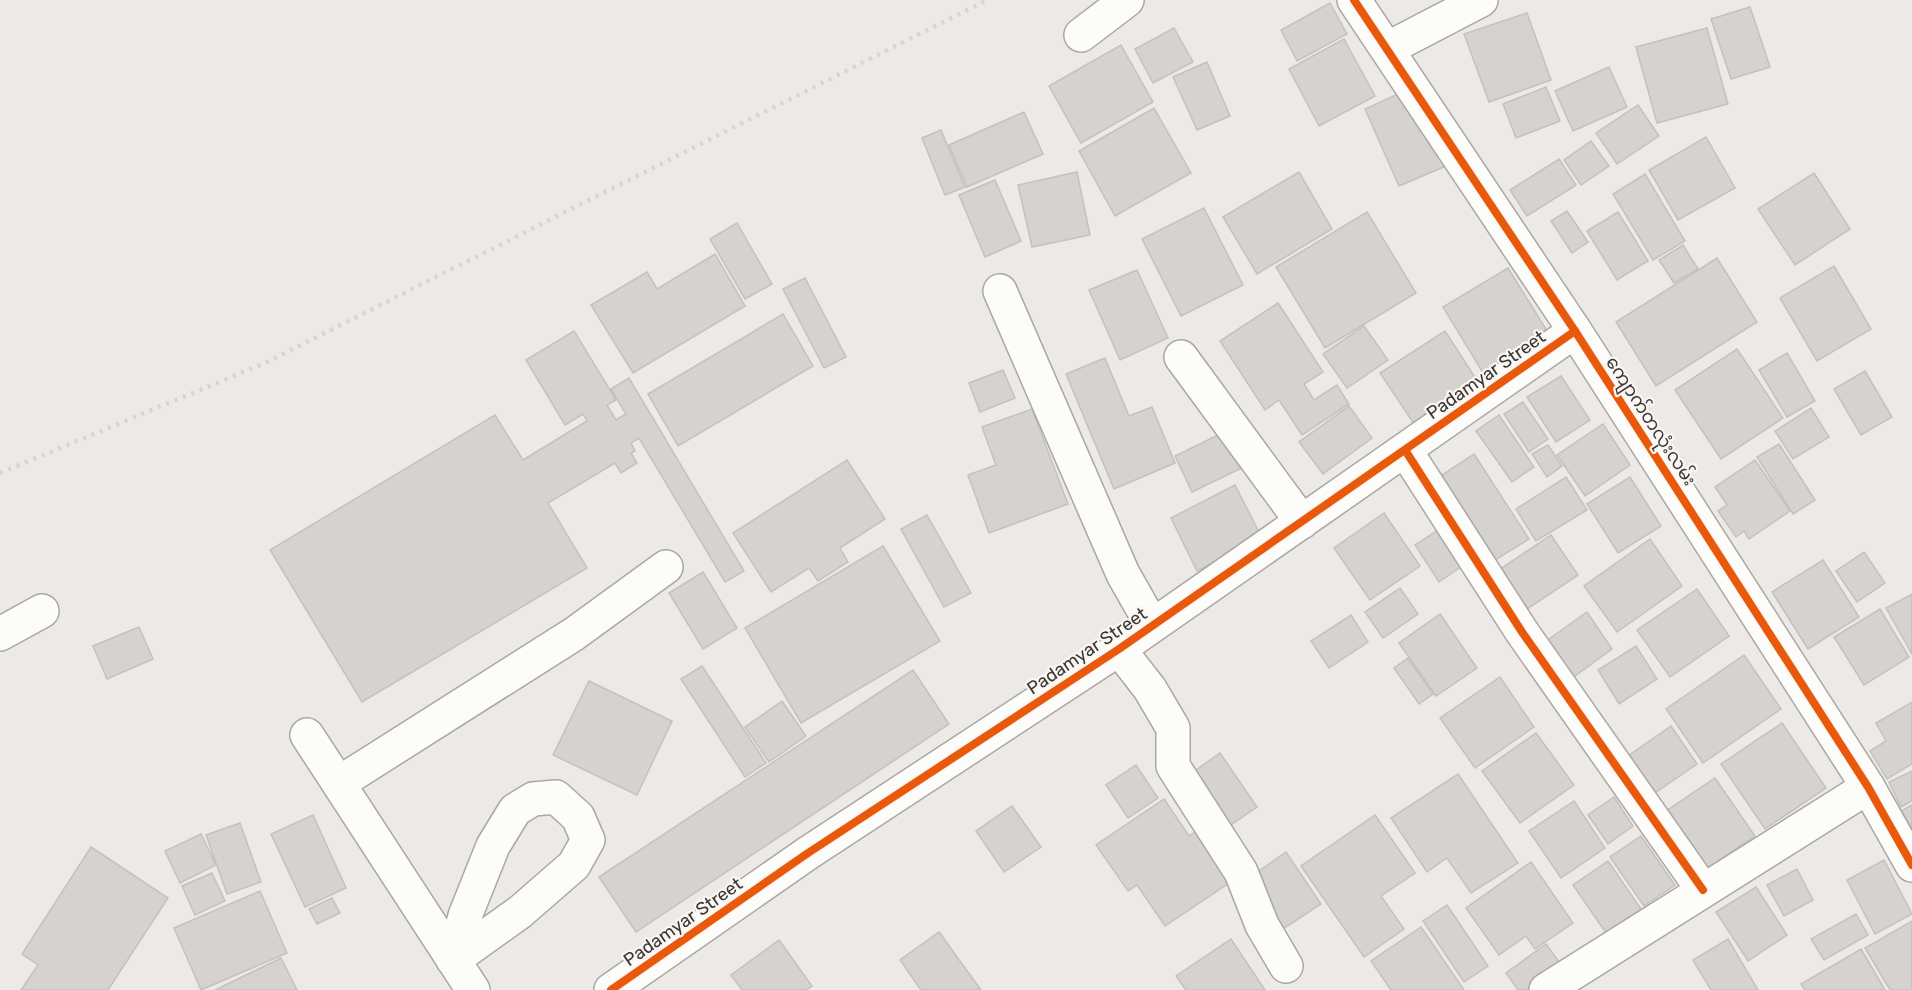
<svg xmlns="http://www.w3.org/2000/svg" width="1912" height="990" font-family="Rubik,'Noto Sans Myanmar',sans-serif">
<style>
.building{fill:#d5d2d0;stroke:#c4c1c0;stroke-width:1.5}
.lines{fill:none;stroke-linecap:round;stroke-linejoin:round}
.street-casing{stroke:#a9a8a6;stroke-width:36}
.street{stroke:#fcfcfb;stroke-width:33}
.rail{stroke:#d5d5d3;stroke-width:4.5;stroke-dasharray:3 6;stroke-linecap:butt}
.cycleway-casing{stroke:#fbf6f2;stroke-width:11}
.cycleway{stroke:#e8590c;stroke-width:8}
.labels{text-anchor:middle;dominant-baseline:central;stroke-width:4.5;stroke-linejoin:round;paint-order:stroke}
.street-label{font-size:18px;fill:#3a3836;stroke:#fbf6f2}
</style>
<rect width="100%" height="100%" fill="#ece9e6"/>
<g class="building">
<polygon points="1330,3 1347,34 1297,61 1281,30"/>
<polygon points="1750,7 1770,67 1731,79 1711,19"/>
<polygon points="1527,13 1551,80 1489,102 1464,34"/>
<polygon points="1174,28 1193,62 1153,83 1135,49"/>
<polygon points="1707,28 1728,104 1657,123 1636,47"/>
<polygon points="1344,39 1375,96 1319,126 1289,69"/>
<polygon points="1121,45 1153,102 1081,143 1049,86"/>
<polygon points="1207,62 1230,116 1197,130 1173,77"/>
<polygon points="1609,67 1627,107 1573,131 1555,91"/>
<polygon points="1546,87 1560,121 1516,138 1503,104"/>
<polygon points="1411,88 1446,166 1399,186 1365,109"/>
<polygon points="1638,105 1659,136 1617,164 1596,133"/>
<polygon points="1154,108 1191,173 1115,216 1079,151"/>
<polygon points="1024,112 1043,154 967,187 949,145"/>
<polygon points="941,130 965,187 945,195 922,138"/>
<polygon points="1706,137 1735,188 1678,220 1649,170"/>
<polygon points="1591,141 1609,166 1581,185 1564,160"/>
<polygon points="1559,159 1576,185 1527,216 1510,190"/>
<polygon points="1077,172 1090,235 1032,247 1018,185"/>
<polygon points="1299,172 1332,229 1257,274 1223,217"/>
<polygon points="1814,173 1850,229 1795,265 1758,209"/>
<polygon points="1645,174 1685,241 1653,260 1613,194"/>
<polygon points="995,180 1021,241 985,257 959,195"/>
<polygon points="1204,208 1243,285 1181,316 1142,239"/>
<polygon points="1567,211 1588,242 1572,253 1551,221"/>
<polygon points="1367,212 1416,293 1325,348 1276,267"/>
<polygon points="1618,212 1648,261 1617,280 1587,231"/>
<polygon points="737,223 772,284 745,299 710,239"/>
<polygon points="1683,245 1698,269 1674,283 1659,260"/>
<polygon points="715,254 745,306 633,373 591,305 647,272 657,289"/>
<polygon points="1717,258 1757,322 1656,386 1616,322"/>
<polygon points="1834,266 1871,329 1817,361 1780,298"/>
<polygon points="1508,268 1549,334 1483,373 1443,307"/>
<polygon points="1137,270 1168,338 1120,360 1089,290"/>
<polygon points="805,278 846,357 824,368 783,289"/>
<polygon points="1278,303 1323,372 1304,384 1314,400 1337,385 1349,404 1302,435 1279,400 1265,410 1220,341"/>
<polygon points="783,314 813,366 678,446 648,394"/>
<polygon points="1364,326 1388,360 1347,388 1323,354"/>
<polygon points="574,331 616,400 607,405 616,420 626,414 611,389 629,378 744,571 725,582 639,438 631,443 635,451 631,453 637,463 621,473 615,463 548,503 587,568 362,702 270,550 495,415 523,460 587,421 583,414 565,425 526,360"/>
<polygon points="1445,331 1480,385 1416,427 1380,373"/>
<polygon points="1737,349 1783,418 1721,459 1675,390"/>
<polygon points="1787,353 1815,401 1787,417 1759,370"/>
<polygon points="1105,358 1129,416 1152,407 1175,463 1114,489 1066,374"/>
<polygon points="1003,370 1015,398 980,412 969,383"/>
<polygon points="1865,371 1892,417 1861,435 1834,389"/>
<polygon points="1561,376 1590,420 1556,442 1527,397"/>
<polygon points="1523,402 1548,439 1529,452 1504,414"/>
<polygon points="1349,406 1372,438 1323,474 1299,442"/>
<polygon points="1811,408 1829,437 1793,459 1775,431"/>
<polygon points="1032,409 1068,504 989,533 968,475 996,465 982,427"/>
<polygon points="1499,415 1534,467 1512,482 1476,431"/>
<polygon points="1603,424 1630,465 1585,496 1557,455"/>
<polygon points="1224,432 1242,468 1192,492 1175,456"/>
<polygon points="1779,444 1815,500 1793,514 1757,457"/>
<polygon points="1548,445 1562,466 1547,477 1532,454"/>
<polygon points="1474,454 1529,539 1487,565 1433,481"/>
<polygon points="847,460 885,519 840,548 848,562 818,581 809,568 771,592 733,533"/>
<polygon points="1755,460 1790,511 1749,539 1744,531 1736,537 1718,511 1727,505 1715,487"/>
<polygon points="1566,477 1587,510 1536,541 1516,509"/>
<polygon points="1630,477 1661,526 1618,553 1587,504"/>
<polygon points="1235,485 1262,538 1197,571 1171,518"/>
<polygon points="1384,513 1420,566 1370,600 1334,548"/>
<polygon points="927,515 971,593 944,607 901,529"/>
<polygon points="1441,528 1465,564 1439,582 1415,545"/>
<polygon points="1551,535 1578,575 1518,615 1491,575"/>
<polygon points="1650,539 1682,586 1617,632 1584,586"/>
<polygon points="883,546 940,641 801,723 745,628"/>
<polygon points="1864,552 1885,583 1857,602 1836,571"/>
<polygon points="1823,560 1859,617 1808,649 1772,592"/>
<polygon points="703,572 737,628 703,649 669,593"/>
<polygon points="1400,588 1418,614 1383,638 1365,612"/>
<polygon points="1697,589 1729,636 1670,677 1637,630"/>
<polygon points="1912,594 1912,654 1886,608"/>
<polygon points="1880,609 1909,657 1864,685 1834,637"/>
<polygon points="1587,612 1612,649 1564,684 1538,647"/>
<polygon points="1440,614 1477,668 1436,696 1399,643"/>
<polygon points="1351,615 1368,642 1329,668 1311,641"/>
<polygon points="139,627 153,659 107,679 93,646"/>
<polygon points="1636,646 1657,679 1619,704 1598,670"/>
<polygon points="1744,655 1781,709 1703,763 1666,709"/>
<polygon points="1408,658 1433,694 1419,704 1394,668"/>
<polygon points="702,666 766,763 745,777 681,679"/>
<polygon points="913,670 949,724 636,932 599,877"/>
<polygon points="1500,677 1534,727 1475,768 1440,718"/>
<polygon points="589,681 672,721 637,795 553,755"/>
<polygon points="782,701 806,736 769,762 745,727"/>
<polygon points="1912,702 1912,764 1887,779 1870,751 1886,741 1876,723"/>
<polygon points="1782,723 1826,788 1765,829 1721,764"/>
<polygon points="1671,726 1697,764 1652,795 1625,758"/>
<polygon points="1536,733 1574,785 1520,823 1482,771"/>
<polygon points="1220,753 1257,807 1228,827 1192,773"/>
<polygon points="1136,765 1158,798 1128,818 1106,785"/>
<polygon points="1912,771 1912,801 1901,807 1889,782"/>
<polygon points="1458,774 1518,863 1471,893 1447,858 1427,872 1391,818"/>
<polygon points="1715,778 1755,836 1700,873 1660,815"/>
<polygon points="1614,797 1633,826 1608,844 1588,815"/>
<polygon points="1164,799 1189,836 1201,828 1235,879 1165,926 1137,885 1128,891 1096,845"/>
<polygon points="1574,801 1605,848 1561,878 1529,831"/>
<polygon points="1912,805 1912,829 1901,811"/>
<polygon points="1012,806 1041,847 1004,872 976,831"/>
<polygon points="313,815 346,888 305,907 271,834"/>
<polygon points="1375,815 1415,873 1381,896 1404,929 1364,957 1301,866"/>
<polygon points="240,823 261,882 227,894 206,835"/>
<polygon points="201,834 216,865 180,883 165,851"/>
<polygon points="1641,836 1675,885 1644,906 1610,857"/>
<polygon points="91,847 168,898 108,990 21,990 38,965 22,954"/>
<polygon points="1286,852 1321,904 1283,929 1249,878"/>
<polygon points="1884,860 1912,914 1875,934 1847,880"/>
<polygon points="1608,861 1641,909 1606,933 1573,885"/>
<polygon points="1531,862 1573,923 1535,949 1526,936 1499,955 1466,908"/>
<polygon points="1797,869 1813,900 1784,916 1767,885"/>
<polygon points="212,873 225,901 195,915 182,886"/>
<polygon points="1756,887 1787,935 1748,961 1716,912"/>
<polygon points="260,891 287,953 201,990 174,928"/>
<polygon points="332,898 340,913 317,924 309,909"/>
<polygon points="1447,905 1488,966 1464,982 1423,921"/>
<polygon points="1856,914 1868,935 1824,960 1811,939"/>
<polygon points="1912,921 1912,990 1890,990 1865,948"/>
<polygon points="1421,927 1464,990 1391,990 1371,961"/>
<polygon points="939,932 981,990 921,990 900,960"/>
<polygon points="1231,939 1265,990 1186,990 1176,976"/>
<polygon points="1728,939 1758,990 1711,990 1693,960"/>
<polygon points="779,940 812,986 806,990 742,990 731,975"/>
<polygon points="1546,944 1562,966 1527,990 1518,990 1506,973"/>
<polygon points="1861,949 1885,990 1805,990 1801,984"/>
<polygon points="281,958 297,990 215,990"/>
</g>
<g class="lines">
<g class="street-casing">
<g id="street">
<polyline points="1354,0 1575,331 1868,787 1912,865"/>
<polyline points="1081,35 1127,0"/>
<polyline points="1387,49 1481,0"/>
<polyline points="1000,291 1123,574 1152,625"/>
<polyline points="1181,357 1302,522"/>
<polyline points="1405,450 1522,632 1703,890"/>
<polyline points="0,634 42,611"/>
<polyline points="1119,649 1150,689 1173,728 1173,766 1241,872 1262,925 1286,966"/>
<polyline points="307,735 473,990"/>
<polyline points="339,783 574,634 666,567"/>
<polygon points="556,797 578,817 588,840 574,865 520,912 453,960 465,916 493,846 515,810 533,799"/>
<polyline points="611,990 808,853 1119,649 1575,331"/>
<polyline points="1546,990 1868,787"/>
</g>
</g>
<use href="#street" class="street"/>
<polyline class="rail" points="0,473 265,363 987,0"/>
<g class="cycleway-casing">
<g id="cycleway">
<polyline points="1354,0 1575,331 1868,787 1912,865"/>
<polyline points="1405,450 1522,632 1703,890"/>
<polyline points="611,990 808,853 1119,649 1575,331"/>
</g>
</g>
<use href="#cycleway" class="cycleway"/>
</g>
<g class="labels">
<g class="street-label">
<text transform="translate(1486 375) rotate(-35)">Padamyar Street</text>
<text transform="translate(1651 421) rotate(57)">ကျောက်တလုံးလမ်း</text>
<text transform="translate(1087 651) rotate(-34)">Padamyar Street</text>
<text transform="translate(683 922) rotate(-35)">Padamyar Street</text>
</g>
</g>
</svg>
